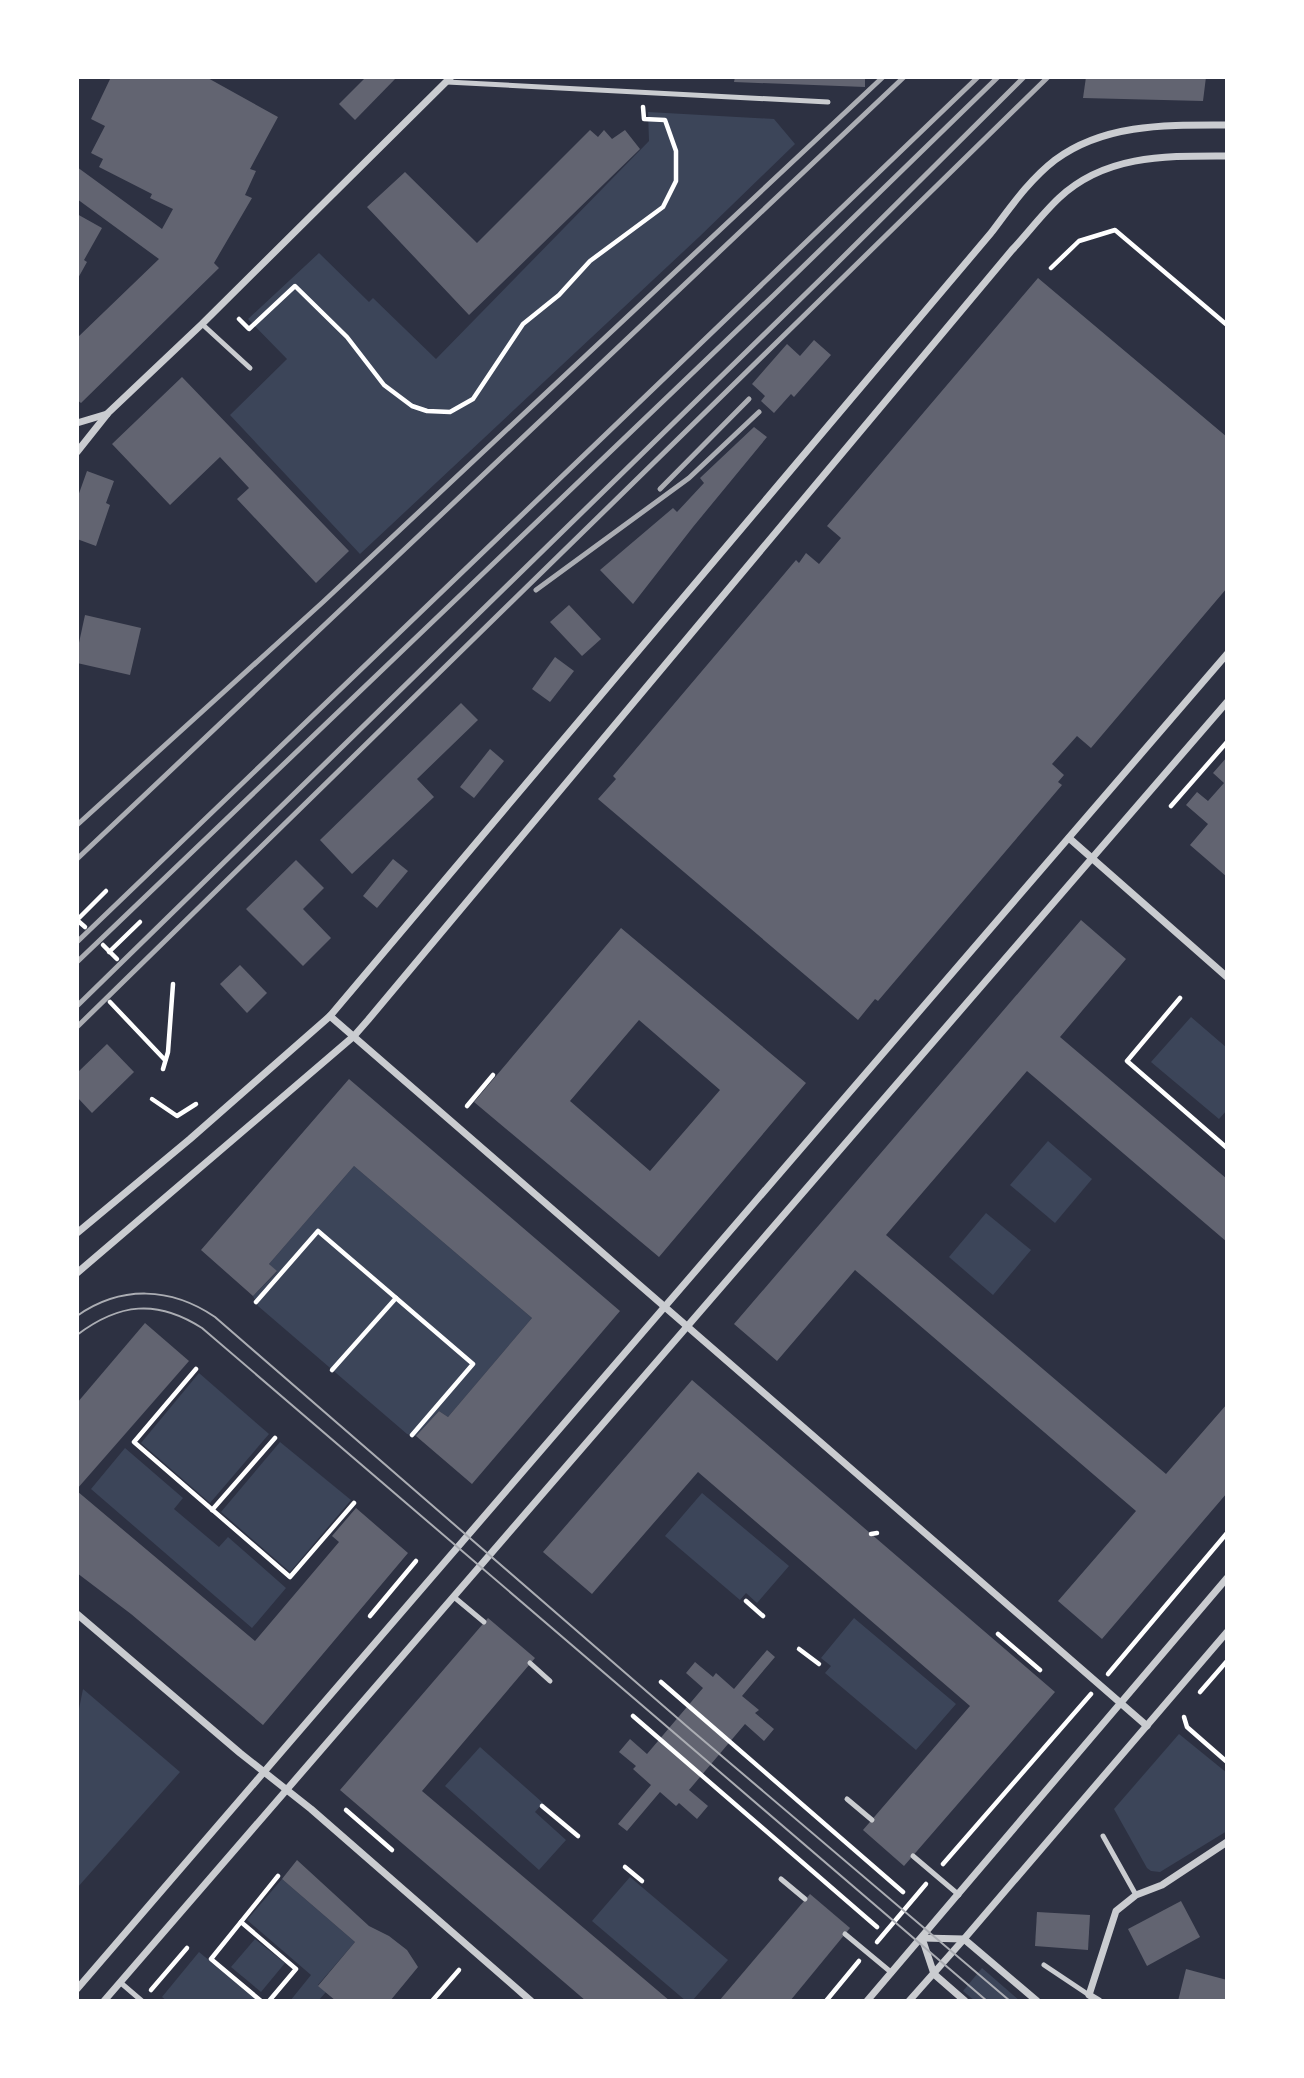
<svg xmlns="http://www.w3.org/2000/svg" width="1304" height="2078" font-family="'Crimson Pro',serif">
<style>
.green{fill:#3c4559}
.building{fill:#626471;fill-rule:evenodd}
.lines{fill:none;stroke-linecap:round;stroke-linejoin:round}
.path{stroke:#fff;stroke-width:4.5}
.service{stroke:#caccd0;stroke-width:5}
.minor{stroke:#caccd0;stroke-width:7}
.tram{stroke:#abadb3;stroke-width:2}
.rail{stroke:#abadb3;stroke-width:5}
</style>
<rect width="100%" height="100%" fill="#2d3142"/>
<g class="green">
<polygon points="648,112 774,119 795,144 699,237 360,554 230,415 287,359 248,319 319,253 369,302 373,298 436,359 649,141"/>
<polygon points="1191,1017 1227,1048 1225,1092 1227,1110 1219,1119 1151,1062"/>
<polygon points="1048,1141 1092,1179 1055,1223 1010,1185"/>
<polygon points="354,1166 532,1318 448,1417 439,1411 416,1436 407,1434 258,1306 253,1296 277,1272 269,1264"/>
<polygon points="986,1213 1031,1250 993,1295 949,1257"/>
<polygon points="199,1373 269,1434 210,1503 141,1443"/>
<polygon points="280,1442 351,1500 290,1572 221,1512"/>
<polygon points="125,1448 183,1498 174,1509 219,1547 228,1537 286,1588 252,1628 91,1489"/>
<polygon points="702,1493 789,1566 757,1603 746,1593 740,1600 665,1536"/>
<polygon points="854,1618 956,1704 916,1750 825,1673 831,1666 821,1658"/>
<polygon points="83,1689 180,1772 77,1888 77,1719"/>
<polygon points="1179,1734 1227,1773 1227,1831 1160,1872 1151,1871 1147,1868 1114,1809"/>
<polygon points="480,1747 543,1803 535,1812 566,1840 539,1870 445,1786"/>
<polygon points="630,1877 728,1960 692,2001 686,2001 592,1921"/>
<polygon points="282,1879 355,1942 318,1985 326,1992 318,2001 290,2001 311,1975 247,1920"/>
<polygon points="255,1939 285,1963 261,1992 231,1967"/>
<polygon points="199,1952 258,2001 167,2001 162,1997"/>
<polygon points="982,1968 1020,2001 975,2001 963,1991"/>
</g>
<g class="building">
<polygon points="111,77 206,77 278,117 250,169 256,171 245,195 252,198 214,263 219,268 81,403 77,400 77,338 159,259 77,199 77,167 162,229 173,209 150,198 152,194 99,167 103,159 91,153 105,126 91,119"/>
<polygon points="366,77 397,77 355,120 339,104"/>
<polygon points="735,77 865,77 865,87 734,82"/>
<polygon points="1086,77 1206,77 1203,101 1083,98"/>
<polygon points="590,130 598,137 604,130 612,139 625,130 640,149 469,315 367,207 405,172 477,243"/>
<polygon points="77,214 102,228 84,260 87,262 77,280"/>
<polygon points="1038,278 1227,437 1227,588 1091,748 1077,736 1052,764 1064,775 1058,782 1062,785 878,1001 875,999 858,1020 598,799 616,779 613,776 796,560 799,563 806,553 819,564 841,538 827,526"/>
<polygon points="814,340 831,355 794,397 791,394 774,413 761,401 765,396 752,384 787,344 800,356"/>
<polygon points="182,377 349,551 316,583 237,499 249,488 220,457 170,505 112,444"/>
<polygon points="754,427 767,437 693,527 633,604 600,570 673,508 677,512 704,483 700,478"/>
<polygon points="87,471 114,481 106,503 110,505 96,546 77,539 77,499"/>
<polygon points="569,605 601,639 582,656 550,622"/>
<polygon points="85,615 141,628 130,675 77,663 77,652"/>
<polygon points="555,657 574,671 550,702 532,689"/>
<polygon points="461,703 478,720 417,779 434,797 352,874 320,840"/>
<polygon points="490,749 504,761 474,798 460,787"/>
<polygon points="1227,757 1227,877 1190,845 1208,824 1186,805 1197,792 1208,801 1224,783 1213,773"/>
<polygon points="393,859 408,871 377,908 363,896"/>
<polygon points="296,860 324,888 303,909 331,938 303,966 246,909"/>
<polygon points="1081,920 1126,959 1060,1037 1227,1179 1227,1242 1027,1071 886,1235 1166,1474 1227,1404 1227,1493 1102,1639 1058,1601 1136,1511 855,1270 777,1361 734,1324"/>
<path d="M621,928l185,155 -147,174 -185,-155zM639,1020l81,70 -70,81 -80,-70z"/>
<polygon points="240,965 267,993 247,1013 220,984"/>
<polygon points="107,1044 134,1072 92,1113 77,1097 77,1073"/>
<polygon points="349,1079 620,1311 472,1484 416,1436 439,1411 448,1417 532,1318 354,1166 269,1264 277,1271 253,1296 201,1250"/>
<polygon points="145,1323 189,1361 77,1489 77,1403"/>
<polygon points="692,1380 1055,1692 904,1866 863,1830 970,1706 698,1472 592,1594 543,1552"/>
<polygon points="77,1491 255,1641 339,1542 332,1536 356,1508 408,1553 263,1725 131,1614 77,1573"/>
<polygon points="488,1618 535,1658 422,1791 670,2001 586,2001 340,1790"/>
<polygon points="767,1650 775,1657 742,1696 759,1710 755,1713 774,1729 764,1741 745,1724 689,1790 708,1806 697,1819 679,1803 676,1806 660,1792 627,1831 618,1824 651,1785 633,1769 636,1766 619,1752 630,1739 647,1754 703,1688 686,1673 695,1662 713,1677 716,1673 734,1689"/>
<polygon points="297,1860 369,1926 389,1936 407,1950 418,1967 390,2001 336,2001 318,1986 355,1942 282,1879"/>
<polygon points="810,1894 850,1928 790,2001 719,2001"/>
<polygon points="1181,1901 1200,1937 1147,1966 1128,1929"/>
<polygon points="1037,1912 1090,1915 1088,1950 1035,1946"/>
<polygon points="1186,1969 1227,1980 1227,2001 1178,2001"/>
</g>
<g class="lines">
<g class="path">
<polyline points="1051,268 1079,241 1115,230 1227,325"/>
<polyline points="239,319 249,329 295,286 347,337 384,385 412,406 427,411 450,412 473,399 523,324 559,295 590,261 663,207 676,181 676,151 665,120 644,119 643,107"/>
<polyline points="1171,806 1227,742"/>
<polyline points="85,927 77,920 106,891"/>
<polyline points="103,945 117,959"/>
<polyline points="109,952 140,922"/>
<polyline points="1180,998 1127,1061 1227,1148"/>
<polyline points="110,1002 165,1060"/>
<polyline points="163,1069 168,1052 173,984"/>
<polyline points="152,1099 177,1116 196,1104"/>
<polyline points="467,1106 493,1075"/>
<polyline points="256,1302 318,1231 473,1364 412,1435"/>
<polyline points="196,1369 134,1442 290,1577 354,1503"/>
<polyline points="332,1370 396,1298"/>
<polyline points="212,1510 275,1438"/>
<polyline points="871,1534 877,1533"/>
<polyline points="746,1601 763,1616"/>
<polyline points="370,1616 416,1561"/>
<polyline points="998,1634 1040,1670"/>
<polyline points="799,1649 819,1664"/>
<polyline points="1108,1674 1227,1533"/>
<polyline points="661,1682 903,1892"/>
<polyline points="1200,1692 1227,1661"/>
<polyline points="633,1716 877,1927"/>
<polyline points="1184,1717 1187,1727 1227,1762"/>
<polyline points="542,1806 578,1836"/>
<polyline points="346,1810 392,1850"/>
<polyline points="943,1864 1091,1694"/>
<polyline points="625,1867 642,1881"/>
<polyline points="241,1922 296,1969 269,2001"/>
<polyline points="877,1942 926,1884"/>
<polyline points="151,1990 187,1948"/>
<polyline points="261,2001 211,1959 278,1876"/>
<polyline points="432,2001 459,1970"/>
<polyline points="826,2001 859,1961"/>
</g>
<g class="service">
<polyline points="447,82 828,102"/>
<polyline points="202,324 250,368"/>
<polyline points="454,1597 484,1622"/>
<polyline points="530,1663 550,1681"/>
<polyline points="847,1799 872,1820"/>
<polyline points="1103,1836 1136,1895"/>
<polyline points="913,1856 959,1895"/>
<polyline points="781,1879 805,1899"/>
<polyline points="845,1934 892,1973"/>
<polyline points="1044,1965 1089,1995"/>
<polyline points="121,1983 142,2001"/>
</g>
<g class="minor">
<polyline points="77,423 107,414"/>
<polyline points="77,452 108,413 202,324 451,77"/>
<polyline points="1069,838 1227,977"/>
<polyline points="330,1016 1147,1726"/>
<path d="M77,1233l113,-94 140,-123 661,-783c19,-25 38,-53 64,-73 50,-37 113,-35 172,-35"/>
<path d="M77,1273l277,-237 14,-16 644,-770c16,-17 30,-36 47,-52 47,-44 108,-42 168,-42"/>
<polyline points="77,1614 240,1753 311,1809 531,2001"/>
<polyline points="922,1938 964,1939 1037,2001"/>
<polyline points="922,1938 934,1974 965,2001"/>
<polyline points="77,1989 1227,654"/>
<polyline points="104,2001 1227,702"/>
<polyline points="867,2001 1227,1578"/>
<polyline points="909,2001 964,1939 1227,1632"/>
<polyline points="1099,2001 1089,1995 1116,1911 1136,1895 1162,1885 1227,1842"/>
</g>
<g class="tram">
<path d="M77,1316c44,-31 94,-29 138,1l475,412 320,272"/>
<path d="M77,1335c42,-32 80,-36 125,-7l785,673"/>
</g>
<g class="rail">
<polyline points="660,489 749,399"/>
<polyline points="536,590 689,478 759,412"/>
<polyline points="77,825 323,602 883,77"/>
<polyline points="77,859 904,77"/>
<polyline points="77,942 978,77"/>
<polyline points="77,962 774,295 998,77"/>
<polyline points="77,1006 828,272 1024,77"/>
<polyline points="77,1027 1048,77"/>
</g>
</g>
<rect width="1304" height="2078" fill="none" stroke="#ffffff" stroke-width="158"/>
</svg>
